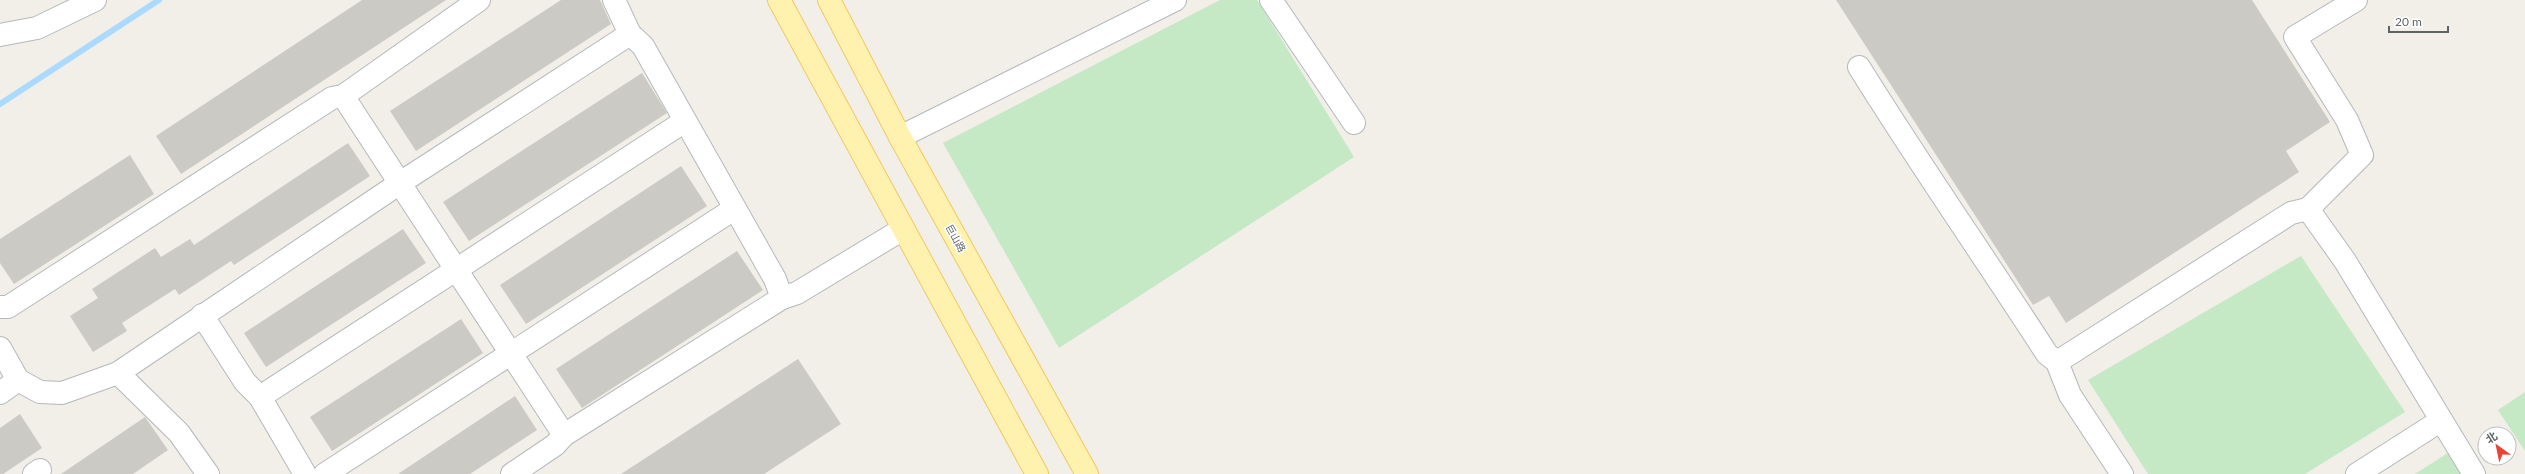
<svg xmlns="http://www.w3.org/2000/svg" width="2525" height="474" font-family="Lato,'Noto Sans SC',sans-serif">
<style>
.green{fill:#c5e8c5}
.lines{fill:none;stroke-linecap:round;stroke-linejoin:round}
.stream{stroke:#aadaff;stroke-width:6}
.building{fill:#cccac5}
.minor-casing{stroke:#b5b8bc;stroke-width:24}
.major-casing{stroke:#f2c960;stroke-width:24}
.minor{stroke:#fff;stroke-width:22}
.major{stroke:#fff2af;stroke-width:22}
.labels{text-anchor:middle;dominant-baseline:central;stroke-width:3;stroke-linejoin:round;paint-order:stroke}
.street-label{font-size:10px;fill:#5f6368;stroke:#fff}
</style>
<rect width="100%" height="100%" fill="#f1efe8"/>
<g class="green">
<polygon points="1220,0 1257,0 1354,157 1059,348 943,143"/>
<polygon points="2301,256 2405,412 2305,474 2148,474 2088,380"/>
<polygon points="2525,392 2525,451 2498,410"/>
<polygon points="2448,453 2461,474 2415,474"/>
</g>
<g class="lines">
<polyline class="stream" points="0,104 159,0"/>
</g>
<g class="building">
<polygon points="362,0 446,0 181,174 156,136"/>
<polygon points="561,0 600,0 611,24 416,151 390,111"/>
<polygon points="1836,0 2252,0 2330,122 2286,151 2299,172 2066,323 2049,296 2033,305"/>
<polygon points="642,73 667,113 469,241 443,202"/>
<polygon points="348,143 370,176 234,265 231,261 179,295 175,289 122,323 127,331 93,352 70,316 98,298 92,289 155,248 161,257 190,239 194,245"/>
<polygon points="130,155 154,194 14,284 0,263 0,239"/>
<polygon points="681,166 707,206 526,324 500,285"/>
<polygon points="403,229 426,263 266,367 244,333"/>
<polygon points="737,251 763,290 582,408 556,369"/>
<polygon points="461,319 483,353 332,451 310,417"/>
<polygon points="798,359 841,424 764,474 621,474"/>
<polygon points="515,396 537,430 470,474 398,474"/>
<polygon points="20,414 42,448 3,474 0,474 0,428"/>
<polygon points="145,417 168,450 133,474 61,474"/>
</g>
<g class="lines">
<g class="minor-casing">
<g id="minor">
<polyline points="614,0 630,34 643,46 775,279 782,298"/>
<polyline points="1271,0 1354,123"/>
<polyline points="0,35 37,28 95,0"/>
<path d="M1859,67c61,98 126,191 188,287l10,8 13,33 52,79"/>
<polyline points="343,96 564,435"/>
<polyline points="900,137 1175,0"/>
<polyline points="2308,209 2345,261 2474,474"/>
<polyline points="0,307 8,307 332,98 343,96 479,0"/>
<polyline points="202,315 245,382 260,397 305,474"/>
<polyline points="0,348 18,380 40,392 62,393 118,373 400,183 630,34"/>
<polyline points="2057,362 2291,213 2308,209 2362,155 2347,120 2295,37 2356,0"/>
<polyline points="118,373 179,433 208,474"/>
<polyline points="0,393 18,380"/>
<polyline points="260,397 685,121"/>
<polyline points="34,474 40,470"/>
<polyline points="325,474 734,209"/>
<polyline points="512,474 555,445 564,435 782,298 797,293 903,229"/>
<polyline points="2357,474 2440,421"/>
</g>
</g>
<g class="major-casing">
<g id="major">
<polyline points="779,0 1037,474"/>
<polyline points="829,0 900,137 1087,474"/>
</g>
</g>
<use href="#minor" class="minor"/>
<use href="#major" class="major"/>
</g>
<g class="labels">
<g class="street-label">
<text transform="translate(956 238) rotate(61)">巨山路</text>
</g>
</g>
<g transform="translate(2497 446) rotate(327)"><circle r="19" fill="#ffffff" stroke="#bfc1c3"/>
<path d="M0-3L7 15L0 10L-7 15Z" fill="#ea4335"/>
<text y="-6" font-size="11" font-weight="bold" text-anchor="middle" fill="#5f6368">北</text>
</g>
<path d="M2389 26v6h59v-6" fill="none" stroke="#5f6368" stroke-width="2"/>
<text x="2395" y="26" font-size="12" fill="#5f6368" stroke="#ffffff" stroke-width="3" paint-order="stroke">20 m</text>
</svg>
